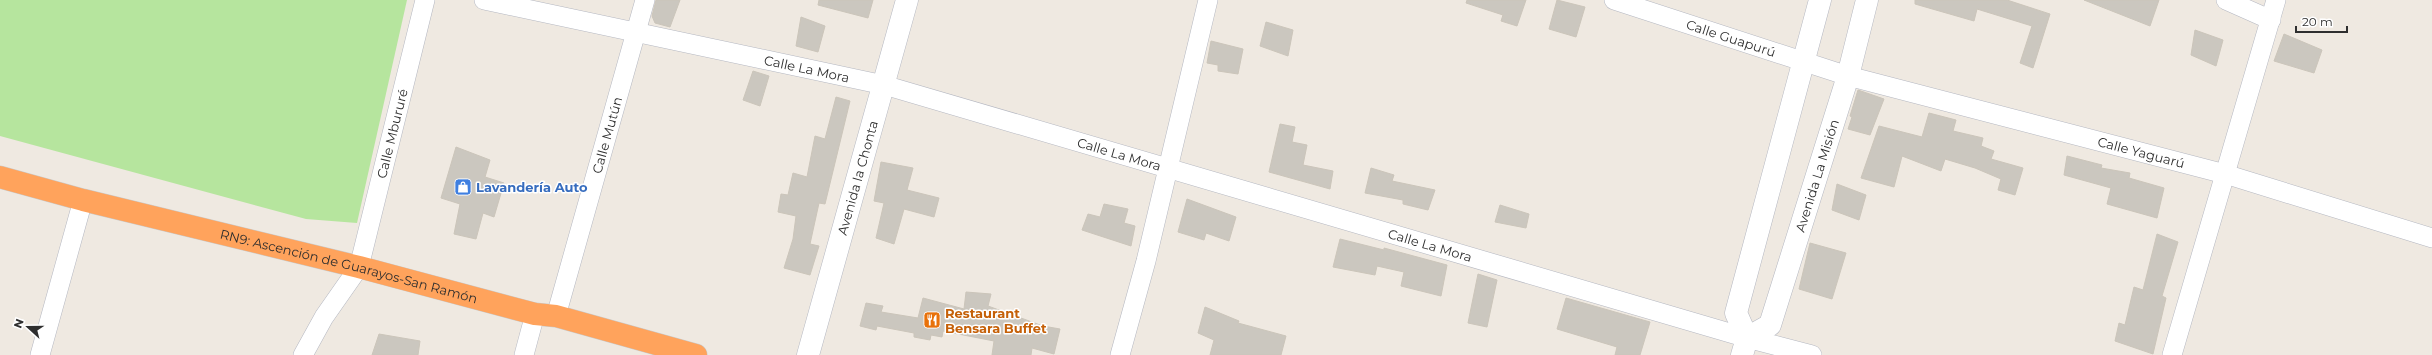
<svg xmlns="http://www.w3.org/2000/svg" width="2432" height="355" font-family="Montserrat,sans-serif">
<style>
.green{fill:#b6e59e}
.building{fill:#cbc7bf;stroke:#cbc5ba}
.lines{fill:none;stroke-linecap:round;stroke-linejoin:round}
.street-casing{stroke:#b4b7c1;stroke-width:20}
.secondary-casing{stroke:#b4b7c1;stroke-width:23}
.highway-casing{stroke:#c9c9c9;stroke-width:23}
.street{stroke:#fff;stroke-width:19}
.secondary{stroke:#fff;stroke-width:22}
.highway{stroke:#ffa35c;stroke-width:22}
.labels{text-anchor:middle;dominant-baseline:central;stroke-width:3;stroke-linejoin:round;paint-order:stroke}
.street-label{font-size:13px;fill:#2e2e2e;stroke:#fff}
.shop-label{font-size:13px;font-weight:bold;fill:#366cbe;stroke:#fff;text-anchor:start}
.food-label{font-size:13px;font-weight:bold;fill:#c56008;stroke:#fff;text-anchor:start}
</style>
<rect width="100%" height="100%" fill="#efe9e1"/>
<polygon class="green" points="0,0 407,0 357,223 306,219 0,136"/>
<g class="building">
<polygon points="656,0 680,0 670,27 655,23 652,16"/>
<polygon points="819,0 873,0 868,18 818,5"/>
<polygon points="1467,0 1526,0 1517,26 1501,21 1503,15 1466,3"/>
<polygon points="1557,0 1585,7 1576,37 1549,29"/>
<polygon points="1915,0 2007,0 2050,14 2033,68 2020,63 2032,26 1977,9 1974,21 1915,4"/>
<polygon points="2084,0 2159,0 2150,26"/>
<polygon points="801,17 825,26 818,52 796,46"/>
<polygon points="1266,22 1293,30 1288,56 1260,46"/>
<polygon points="2195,30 2223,40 2216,66 2191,55"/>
<polygon points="2284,34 2322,50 2314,73 2274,61"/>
<polygon points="1211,41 1243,49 1238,74 1218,71 1218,65 1207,63"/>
<polygon points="753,71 769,76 760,106 743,100"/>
<polygon points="1858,90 1884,99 1870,135 1848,129 1852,117 1850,116"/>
<polygon points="836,97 850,101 825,204 819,203 810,244 819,246 810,275 784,268 793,239 796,216 778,212 781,194 788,195 793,173 807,177 815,136 825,139"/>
<polygon points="1929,113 1956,120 1953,131 1983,138 1981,146 1994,151 1991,159 2023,168 2015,195 1998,190 2001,179 1975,168 1945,159 1941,171 1902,156 1894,187 1861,178 1879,126 1922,137"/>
<polygon points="1280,124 1295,127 1292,142 1307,145 1303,165 1333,171 1330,189 1269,172"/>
<polygon points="456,147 490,160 485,177 504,183 494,217 483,213 476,239 454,234 460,204 441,198"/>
<polygon points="2067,156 2102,165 2101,168 2130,173 2129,178 2164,188 2157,218 2107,204 2111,188 2064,175"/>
<polygon points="881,162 913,168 907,190 939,198 934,217 904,209 894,244 876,238 884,203 874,201"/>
<polygon points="1371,168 1394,175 1392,181 1435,190 1428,210 1403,204 1403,200 1365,193"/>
<polygon points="1837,184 1866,195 1859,220 1832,210"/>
<polygon points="1187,199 1236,217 1229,241 1206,233 1204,240 1178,232"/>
<polygon points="1104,204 1128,209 1124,223 1135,226 1131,246 1082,230 1088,214 1100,217"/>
<polygon points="1500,205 1529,214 1526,228 1495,222"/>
<polygon points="2157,234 2178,242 2162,296 2166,298 2153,354 2115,341 2119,323 2125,325 2134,287 2143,290"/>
<polygon points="1340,239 1384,250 1384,248 1447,265 1441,296 1401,286 1404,272 1377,266 1375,275 1333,267"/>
<polygon points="1810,243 1846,253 1832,299 1799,289"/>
<polygon points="1478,274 1497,280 1487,327 1468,323"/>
<polygon points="966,292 991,294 988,306 1043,326 1060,329 1054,354 1032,348 1031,355 992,355 994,341 943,331 942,337 931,335 930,340 914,337 914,333 877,326 876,330 860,326 866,303 883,306 881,312 918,318 923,298 964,309"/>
<polygon points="1566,298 1650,322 1640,355 1615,355 1617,347 1557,329"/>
<polygon points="1205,307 1239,321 1238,323 1286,336 1281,355 1210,355 1214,340 1198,333"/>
<polygon points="379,334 420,341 418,355 372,355"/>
</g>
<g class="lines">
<g class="street-casing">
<g id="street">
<path id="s1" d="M484,0l400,85 863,253 65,17"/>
<path id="s2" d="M1614,0l234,76 377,98 207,64"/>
<polyline points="2226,0 2271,20"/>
<path id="s3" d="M556,316l89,-316"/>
<polyline points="40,355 83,200"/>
<path id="s4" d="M303,355l21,-38 35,-50 66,-267"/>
<polyline points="524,355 535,314"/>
<polyline points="1120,355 1146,261 1208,0"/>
<polyline points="2172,355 2276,0"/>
</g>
</g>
<g class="secondary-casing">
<g id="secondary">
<path id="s5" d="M1747,338l23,-13 78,-249 19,-76"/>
<path id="s6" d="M808,355l99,-355"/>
<polyline points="1742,355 1747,338 1736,313 1820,0"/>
</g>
</g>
<g class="highway-casing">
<g id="highway">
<path id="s7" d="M0,177l83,23 276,67 176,47 21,2 140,39"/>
</g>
</g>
<use href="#street" class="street"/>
<use href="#secondary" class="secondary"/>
<use href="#highway" class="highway"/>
</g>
<defs>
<g id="shop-square" transform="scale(0.9)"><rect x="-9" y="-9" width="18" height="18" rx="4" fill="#3f7fe0" stroke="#fff"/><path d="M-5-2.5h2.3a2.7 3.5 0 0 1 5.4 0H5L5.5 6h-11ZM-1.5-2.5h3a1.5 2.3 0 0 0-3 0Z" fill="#fff"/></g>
<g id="restaurant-square" transform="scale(0.9)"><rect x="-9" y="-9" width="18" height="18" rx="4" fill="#e8710a" stroke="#fff"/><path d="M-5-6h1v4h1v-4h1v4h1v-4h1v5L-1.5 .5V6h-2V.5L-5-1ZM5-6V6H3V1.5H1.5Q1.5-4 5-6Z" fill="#fff"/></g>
</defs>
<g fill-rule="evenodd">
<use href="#shop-square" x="463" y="187"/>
<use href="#restaurant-square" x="932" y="320"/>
</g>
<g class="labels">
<g class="street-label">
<text stroke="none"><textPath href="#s2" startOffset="123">Calle Guapurú</textPath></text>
<text stroke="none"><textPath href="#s1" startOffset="330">Calle La Mora</textPath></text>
<text stroke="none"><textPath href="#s4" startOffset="242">Calle Mbururé</textPath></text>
<text stroke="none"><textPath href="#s3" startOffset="188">Calle Mutún</textPath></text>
<text stroke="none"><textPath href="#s2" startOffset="549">Calle Yaguarú</textPath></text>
<text stroke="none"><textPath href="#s1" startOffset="654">Calle La Mora</textPath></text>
<text stroke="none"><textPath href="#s5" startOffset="183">Avenida La Misión</textPath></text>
<text stroke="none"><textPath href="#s6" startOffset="184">Avenida la Chonta</textPath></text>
<text stroke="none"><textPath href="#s1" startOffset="978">Calle La Mora</textPath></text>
<text stroke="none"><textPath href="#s7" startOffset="360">RN9: Ascención de Guarayos-San Ramón</textPath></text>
</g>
<g class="shop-label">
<text x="476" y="187">Lavandería Auto</text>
</g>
<g class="food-label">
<text x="945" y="313">Restaurant<tspan x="945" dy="15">Bensara Buffet</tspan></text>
</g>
</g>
<g transform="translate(28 327) rotate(291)" stroke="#ffffff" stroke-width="3" paint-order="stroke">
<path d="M0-3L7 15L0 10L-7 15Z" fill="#2e2e2e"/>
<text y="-6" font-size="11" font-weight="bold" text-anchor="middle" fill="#2e2e2e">N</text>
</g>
<path d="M2296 26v6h51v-6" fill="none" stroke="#2e2e2e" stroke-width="2"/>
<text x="2302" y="26" font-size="12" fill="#2e2e2e" stroke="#ffffff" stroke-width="3" paint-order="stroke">20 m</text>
</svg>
